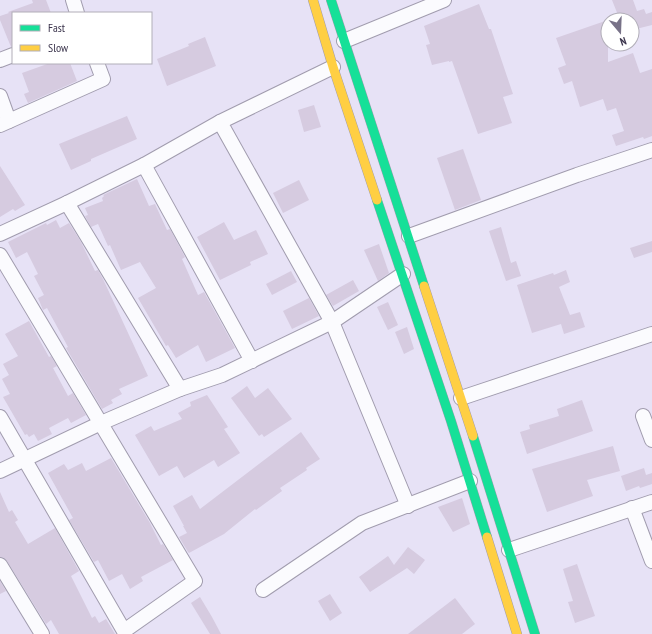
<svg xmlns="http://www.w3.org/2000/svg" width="652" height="634" font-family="'PT Sans Narrow',sans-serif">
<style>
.building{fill:#d6cbe0}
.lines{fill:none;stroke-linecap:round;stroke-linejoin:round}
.street-casing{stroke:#a19cae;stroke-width:16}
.fast-casing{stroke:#a19cae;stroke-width:10}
.slow-casing{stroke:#a19cae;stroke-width:10}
.street{stroke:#fbfbfe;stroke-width:14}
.fast{stroke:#16e098;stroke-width:9}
.slow{stroke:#ffcf43;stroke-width:9}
</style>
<rect width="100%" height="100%" fill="#e7e2f6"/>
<g class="building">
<polygon points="32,0 46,0 51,13 13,13 13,47 11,47 0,20 0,16 9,13 8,12 33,3"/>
<polygon points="612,0 633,0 637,11 644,9 646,14 652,12 652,25 632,30 632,20 620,20"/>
<polygon points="479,4 489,29 491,29 513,94 503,97 512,123 478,134 452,61 449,62 449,61 432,65 426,45 430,44 424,26"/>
<polygon points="608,20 608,62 633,53 640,73 652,69 652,136 644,139 643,137 616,146 612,135 624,131 616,108 607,111 603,99 580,107 572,81 564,84 558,68 566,65 556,38"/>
<polygon points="205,37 216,66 167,86 157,59 189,46 188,44"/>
<polygon points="50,63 70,63 77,81 28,103 24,94 29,92 22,73"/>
<polygon points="314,105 321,127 304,132 298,110"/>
<polygon points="127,116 137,139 91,159 91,161 71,170 59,144"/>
<polygon points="463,149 481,200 455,210 437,158"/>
<polygon points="0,166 25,205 15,211 13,209 0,217"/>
<polygon points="137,179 149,206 155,204 167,230 170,229 185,257 182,259 198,295 204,292 235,348 206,362 198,345 176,358 168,345 166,346 138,298 156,288 140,262 121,270 110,245 108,246 98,224 91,227 85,216 88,215 85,208 103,201 102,198 104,196 103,195"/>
<polygon points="299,180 309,200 283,213 273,193"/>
<polygon points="56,220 60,228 69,223 81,242 95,271 98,270 103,279 148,376 119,389 122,394 111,400 113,403 102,409 66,348 68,347 47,308 43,310 38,298 44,295 34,276 38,274 27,252 16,258 8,242 46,223 47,225"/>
<polygon points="224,222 234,240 256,230 268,254 250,262 251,265 220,280 197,237"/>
<polygon points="501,227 511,263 516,261 521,276 506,281 489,231"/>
<polygon points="652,241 652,252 634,258 630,248"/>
<polygon points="379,244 389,273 378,281 364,250"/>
<polygon points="566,270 570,282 559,287 570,315 580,312 585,327 564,334 561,324 532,333 517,285 553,273 554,275"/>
<polygon points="291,271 297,282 272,295 266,284"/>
<polygon points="353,280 359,291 333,306 326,295"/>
<polygon points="309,298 319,316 292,329 283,311"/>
<polygon points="388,302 398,325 388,330 377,307"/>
<polygon points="29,321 49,357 51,356 57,366 53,368 68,396 73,393 86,415 71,423 68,418 49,428 52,434 38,441 34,434 29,437 27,434 25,435 3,397 10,394 2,379 9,375 3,364 18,356 5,334"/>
<polygon points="407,327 414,349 404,354 395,332"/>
<polygon points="247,386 255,398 268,388 292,419 264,437 262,434 259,436 231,398"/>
<polygon points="207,395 228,427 224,429 240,453 218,467 214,460 184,478 177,466 159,476 135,435 151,426 154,431 182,419 178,413 191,406 190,402"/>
<polygon points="582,400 593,431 527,454 520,432 530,429 529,425 559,416 557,409"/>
<polygon points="301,432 320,459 306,468 307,470 280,488 282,491 256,510 255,509 224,534 189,553 188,552 179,537 187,533 183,526 184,526 173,506 192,495 200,509"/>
<polygon points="613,446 620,471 587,480 593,496 547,512 532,469"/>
<polygon points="111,458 150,523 161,545 163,544 173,560 141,577 143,581 130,589 122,574 109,581 98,560 94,562 69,520 73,518 48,473 64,464 68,470 82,463 86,471"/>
<polygon points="644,468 646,475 652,473 652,484 640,488 639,486 626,491 621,476"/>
<polygon points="0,492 9,512 12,510 18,520 15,522 28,544 55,528 79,571 71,576 92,618 95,616 99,623 106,619 115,634 59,634 51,620 46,624 7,561 4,558 0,557"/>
<polygon points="462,498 470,524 453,532 438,507"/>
<polygon points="408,547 425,560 414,574 407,568 370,592 359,577 388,556 394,565"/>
<polygon points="577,564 595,616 575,623 568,602 573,601 563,569"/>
<polygon points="0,581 6,591 0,594"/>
<polygon points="330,594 342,613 330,621 318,601"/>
<polygon points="200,597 212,617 221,634 210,634 191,603"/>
<polygon points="455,598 475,624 462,634 408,634"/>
</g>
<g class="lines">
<g class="street-casing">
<g id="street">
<polyline points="73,0 77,13"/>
<polyline points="344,41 444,0"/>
<polyline points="0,60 13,55"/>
<polyline points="333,67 220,122 332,322 408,506"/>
<polyline points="0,96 9,121"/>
<polyline points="0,125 103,79 97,63"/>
<polyline points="144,165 220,122"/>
<polyline points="67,203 180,389"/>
<polyline points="0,234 67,203 144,165 252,361"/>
<polyline points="409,236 577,175 652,150"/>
<polyline points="0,255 195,581 124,631 0,417"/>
<polyline points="461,398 652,334"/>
<polyline points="643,416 652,440"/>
<polyline points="0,471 101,423 180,389 222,375 332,322 403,274"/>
<polyline points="632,508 652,561"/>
<polyline points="509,550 652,502"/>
<polyline points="0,565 42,634"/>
<polyline points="263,590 362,523 470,481"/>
</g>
</g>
<g class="fast-casing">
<g id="fast">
<polyline points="331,0 424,286"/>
<polyline points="377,200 451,421 487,537"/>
<polyline points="473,436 535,634"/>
</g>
</g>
<g class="slow-casing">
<g id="slow">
<polyline points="313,0 333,67 377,200"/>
<polyline points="424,286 473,436"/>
<polyline points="487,537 517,634"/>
</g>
</g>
<use href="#street" class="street"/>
<use href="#fast" class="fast"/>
<use href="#slow" class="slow"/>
</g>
<rect x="12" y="12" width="140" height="52" fill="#ffffff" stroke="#b1aeb8"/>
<rect x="20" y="25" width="20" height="6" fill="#16e098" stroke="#b1aeb8"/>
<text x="48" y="32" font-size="12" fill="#3c354d">Fast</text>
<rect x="20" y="45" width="20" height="6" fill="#ffcf43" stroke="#b1aeb8"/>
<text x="48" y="52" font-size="12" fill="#3c354d">Slow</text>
<g transform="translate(620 32) rotate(161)"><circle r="19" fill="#ffffff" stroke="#b1aeb8"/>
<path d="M0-3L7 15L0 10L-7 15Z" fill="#787288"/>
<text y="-6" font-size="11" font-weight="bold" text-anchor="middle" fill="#3c354d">N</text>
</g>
</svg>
